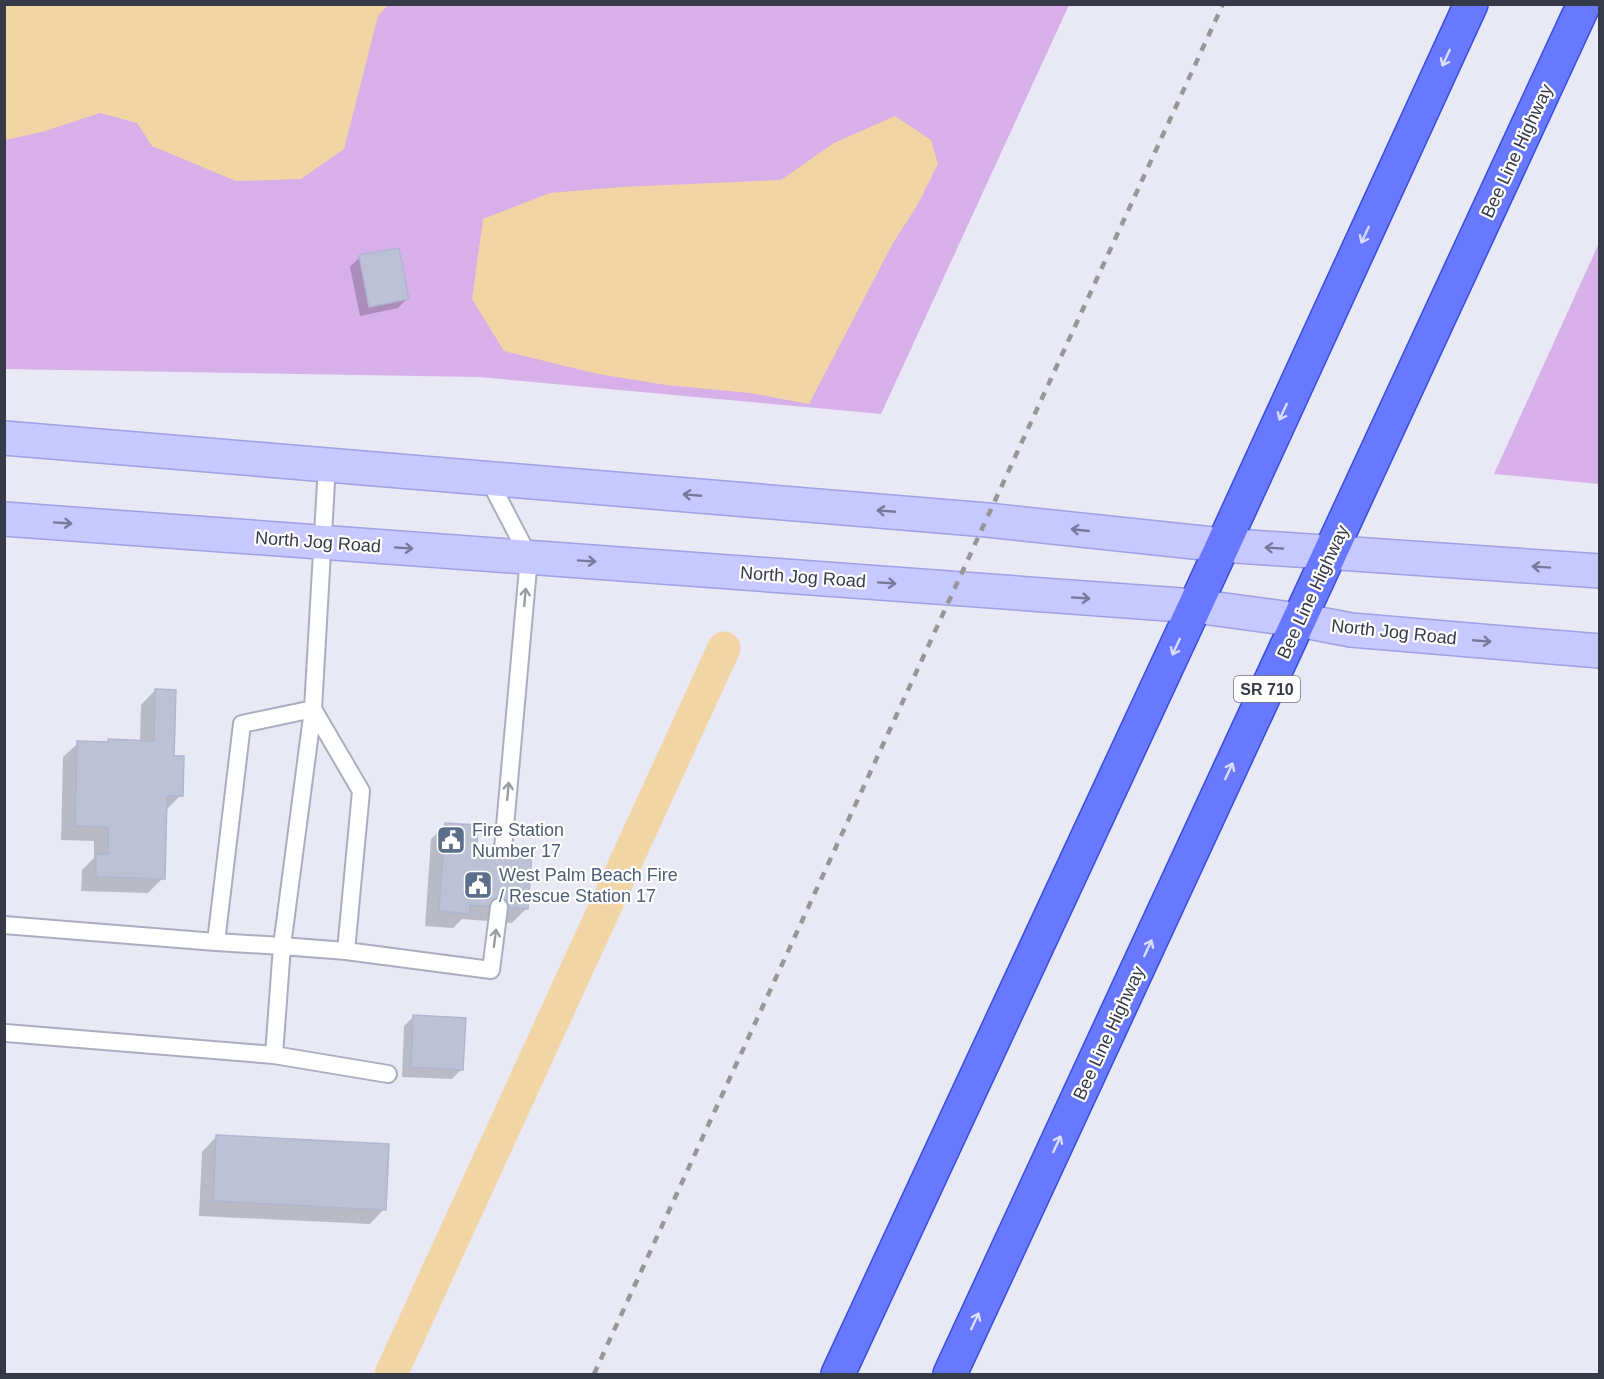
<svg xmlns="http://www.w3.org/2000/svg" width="1604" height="1379" font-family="Arial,sans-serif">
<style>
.green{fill:#d7b0e9}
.water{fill:#f1d5a4}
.shadow{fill:#0003}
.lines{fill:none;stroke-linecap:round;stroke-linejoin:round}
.canal{stroke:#f1d5a4;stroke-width:33}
.building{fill:#bdc1d6;stroke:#b0b5d1;stroke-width:1.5}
.lane-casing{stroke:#aaadc0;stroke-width:20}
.secondary-casing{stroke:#9fa1e1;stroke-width:36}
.highway-casing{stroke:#374edf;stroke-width:36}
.lane{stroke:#fff;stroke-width:16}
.secondary{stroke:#c7c8ff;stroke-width:33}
.highway{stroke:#6878ff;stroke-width:33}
.rail{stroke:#979797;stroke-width:4.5;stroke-dasharray:8 8;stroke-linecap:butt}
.oneway{stroke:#d9ddff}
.oneway2{stroke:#77799a}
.oneway3{stroke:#9a9ca4}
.labels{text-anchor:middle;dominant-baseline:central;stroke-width:4.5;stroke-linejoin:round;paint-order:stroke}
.shield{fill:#fff;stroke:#72747f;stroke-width:1.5}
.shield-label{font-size:16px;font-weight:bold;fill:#363948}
.street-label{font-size:18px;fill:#363948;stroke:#fff}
.service-label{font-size:18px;fill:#4e5e75;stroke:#fff;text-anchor:start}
</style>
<rect width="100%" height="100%" fill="#e8e9f4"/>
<g class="green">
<polygon points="5,5 1069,5 881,414 479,377 5,369"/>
<polygon points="1599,243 1599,484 1494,474"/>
</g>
<g class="water">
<polygon points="4,5 5,4 388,5 378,16 344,149 301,179 236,181 152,146 137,123 100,113 42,132 5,140"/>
<polygon points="895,116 931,140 938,164 918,204 893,243 809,404 750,393 666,385 598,374 504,351 472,299 483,219 550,193 621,187 781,180 834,143"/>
</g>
<g class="shadow">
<polygon points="360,257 408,298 398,308 360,316 350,267"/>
<polygon points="155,690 181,795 166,810 163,878 148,893 81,891 82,870 94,858 94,841 61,840 63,757 78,743 140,742 141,705"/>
<polygon points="446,825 475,849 527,908 512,923 462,919 453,928 425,926 431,839"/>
<polygon points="413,1017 462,1069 452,1079 402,1077 404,1026"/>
<polygon points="216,1137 384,1209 370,1224 199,1216 202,1152"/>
</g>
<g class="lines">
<polyline class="canal" points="391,1374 724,648"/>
</g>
<g class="building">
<polygon points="399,248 409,299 369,307 359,255"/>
<polygon points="155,689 176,690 174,756 184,756 183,796 167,796 165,879 96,877 96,854 108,854 108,827 75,826 77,741 108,742 108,739 154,741"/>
<polygon points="445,823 478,825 477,847 532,851 528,909 470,905 470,914 439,911"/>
<polygon points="413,1015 466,1018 463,1070 411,1067"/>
<polygon points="216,1135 389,1144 386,1210 213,1201"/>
</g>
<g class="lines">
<g class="lane-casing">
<g id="lane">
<polyline points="327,465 313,709 361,791 346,951 282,946 313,709 242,724 216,942 282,946 274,1055 388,1074"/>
<polyline points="488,478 529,557 503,849"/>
<polyline points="4,925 216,942"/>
<polyline points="346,951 491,970 499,907"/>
<polyline points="6,1033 274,1055"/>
</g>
</g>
<g class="secondary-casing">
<g id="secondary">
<polyline points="4,438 987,520 1222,545 1600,571"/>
<polyline points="4,519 1195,606 1299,620 1351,630 1600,651"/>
</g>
</g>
<g class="highway-casing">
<g id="highway">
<polyline points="838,1374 1195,606 1471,4"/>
<polyline points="950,1374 1584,4"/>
</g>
</g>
<use href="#lane" class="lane"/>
<use href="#secondary" class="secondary"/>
<use href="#highway" class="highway"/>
<polyline class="rail" points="594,1374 1223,4"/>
</g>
<defs><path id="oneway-shaft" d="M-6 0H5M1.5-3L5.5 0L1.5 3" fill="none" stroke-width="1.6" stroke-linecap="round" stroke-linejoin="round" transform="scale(1.5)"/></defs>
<g class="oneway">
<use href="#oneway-shaft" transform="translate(1446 58) rotate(115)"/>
<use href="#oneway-shaft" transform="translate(1365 235) rotate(115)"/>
<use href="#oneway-shaft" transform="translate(1283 412) rotate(115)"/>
<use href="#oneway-shaft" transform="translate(1176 647) rotate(115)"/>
<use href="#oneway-shaft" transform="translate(1229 771) rotate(-65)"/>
<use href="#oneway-shaft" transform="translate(1148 948) rotate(-65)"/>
<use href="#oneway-shaft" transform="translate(1057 1144) rotate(-65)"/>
<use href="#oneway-shaft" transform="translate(975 1321) rotate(-65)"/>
</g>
<g class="oneway2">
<use href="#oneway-shaft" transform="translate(692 495) rotate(-175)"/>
<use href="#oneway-shaft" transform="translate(886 511) rotate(-175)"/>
<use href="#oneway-shaft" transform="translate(63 523) rotate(4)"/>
<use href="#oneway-shaft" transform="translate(1080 530) rotate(-174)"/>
<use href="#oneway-shaft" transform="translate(404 548) rotate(4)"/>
<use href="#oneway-shaft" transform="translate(1274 548) rotate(-176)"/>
<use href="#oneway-shaft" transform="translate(587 561) rotate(4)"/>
<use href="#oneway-shaft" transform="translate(1541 567) rotate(-176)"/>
<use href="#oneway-shaft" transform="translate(887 583) rotate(4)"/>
<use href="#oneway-shaft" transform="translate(1081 598) rotate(4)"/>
<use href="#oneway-shaft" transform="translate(1482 641) rotate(5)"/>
</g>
<g class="oneway3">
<use href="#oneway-shaft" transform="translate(525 597) rotate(-85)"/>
<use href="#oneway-shaft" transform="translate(508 791) rotate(-85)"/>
<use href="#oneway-shaft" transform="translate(495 938) rotate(-83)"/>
</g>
<defs>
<g id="civic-square" transform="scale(1.5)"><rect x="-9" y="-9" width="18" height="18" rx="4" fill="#5c6f8a" stroke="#fff"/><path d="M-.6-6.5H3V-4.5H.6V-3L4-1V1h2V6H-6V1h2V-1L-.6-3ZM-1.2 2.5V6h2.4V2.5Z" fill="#fff"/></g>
</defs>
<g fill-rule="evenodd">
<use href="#civic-square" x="451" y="840"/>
<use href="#civic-square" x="478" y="885"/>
</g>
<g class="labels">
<rect class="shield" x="1234" y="676" width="66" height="26" rx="4.5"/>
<g class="shield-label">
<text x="1267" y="689">SR 710</text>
</g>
<g class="street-label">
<text transform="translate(1517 151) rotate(-65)">Bee Line Highway</text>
<text transform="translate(318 542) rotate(4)">North Jog Road</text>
<text transform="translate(803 577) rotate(4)">North Jog Road</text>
<text transform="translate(1313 592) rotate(-65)">Bee Line Highway</text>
<text transform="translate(1394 632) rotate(6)">North Jog Road</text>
<text transform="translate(1109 1033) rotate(-65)">Bee Line Highway</text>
</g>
<g class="service-label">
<text x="472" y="830">Fire Station<tspan x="472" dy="21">Number 17</tspan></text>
<text x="499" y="875">West Palm Beach Fire<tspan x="499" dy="21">/ Rescue Station 17</tspan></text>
</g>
</g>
<rect width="1604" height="1379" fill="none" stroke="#363948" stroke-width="12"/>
</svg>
